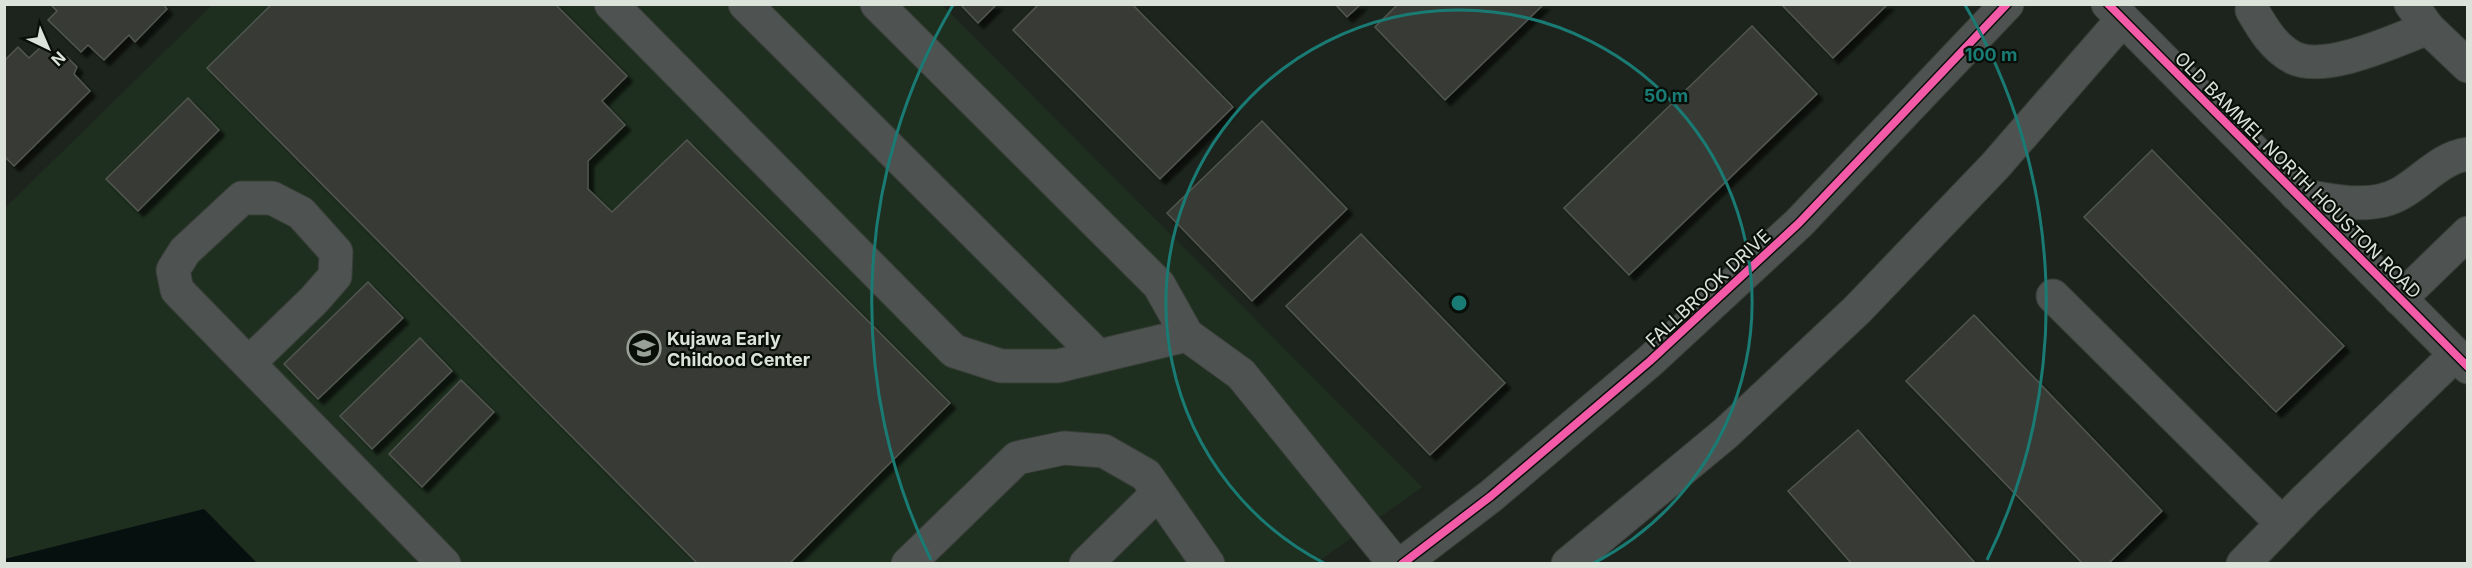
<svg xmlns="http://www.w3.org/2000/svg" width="2472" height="568" font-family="Inter,sans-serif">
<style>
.built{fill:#1e2f1f}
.water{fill:#06110f}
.building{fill:#373b34;stroke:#51564f;stroke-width:1.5;filter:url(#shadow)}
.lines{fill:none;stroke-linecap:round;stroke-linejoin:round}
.minor-casing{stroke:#383e38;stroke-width:35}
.minor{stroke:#4e5250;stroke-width:33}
.cycleway-casing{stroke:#090e09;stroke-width:11}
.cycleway{stroke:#f35aa7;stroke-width:8}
.ring{fill:none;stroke:#197b73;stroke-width:3}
.labels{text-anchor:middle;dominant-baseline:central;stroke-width:4.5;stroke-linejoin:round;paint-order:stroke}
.street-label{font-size:18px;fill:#dae2da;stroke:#090e09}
.poi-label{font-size:18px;font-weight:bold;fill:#dae2da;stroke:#090e09;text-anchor:start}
.centre{fill:#197b73;stroke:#090e09;stroke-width:3}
.ring-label{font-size:18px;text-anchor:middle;font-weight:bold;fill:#197b73;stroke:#090e09;stroke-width:4.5;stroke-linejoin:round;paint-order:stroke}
</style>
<defs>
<filter id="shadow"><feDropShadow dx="5.5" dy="5.5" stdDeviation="1.5" flood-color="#0009"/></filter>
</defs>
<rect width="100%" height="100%" fill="#1d241d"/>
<polygon class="built" points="212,5 942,5 1422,487 1315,564 257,564 204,509 5,559 5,208"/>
<polygon class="water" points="204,509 257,563 5,563 5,559"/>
<g class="building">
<polygon points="50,4 163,4 167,9 135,42 129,35 104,60 88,45 81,52 48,20 57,11"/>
<polygon points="272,4 555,4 627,76 602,101 625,125 588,161 588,189 612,212 687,140 950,403 789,564 698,564 207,68"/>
<polygon points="960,4 997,4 978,23"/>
<polygon points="1039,4 1132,4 1233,107 1160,179 1013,30"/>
<polygon points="1335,4 1361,4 1347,17"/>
<polygon points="1398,4 1544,4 1445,100 1375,27"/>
<polygon points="1781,4 1888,4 1833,58"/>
<polygon points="1752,26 1817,94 1629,275 1564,208"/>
<polygon points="44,44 58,59 67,57 77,67 74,74 90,91 14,166 4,156 4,61 18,47 29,58"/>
<polygon points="188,98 219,130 138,211 106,179"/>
<polygon points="1262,121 1347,209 1252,301 1167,213"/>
<polygon points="2152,150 2344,346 2276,412 2084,217"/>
<polygon points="1361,234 1505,383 1430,455 1286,306"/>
<polygon points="368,282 403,318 318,399 284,364"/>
<polygon points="1974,315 2162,511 2108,564 2083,564 1906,381"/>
<polygon points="420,338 452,371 372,449 340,416"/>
<polygon points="461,380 494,412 422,487 389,454"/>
<polygon points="1858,430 1976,564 1852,564 1788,491"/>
</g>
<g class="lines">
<g class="minor-casing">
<g id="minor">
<polyline points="611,4 954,351 1001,366 1058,366 1187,335"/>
<polyline points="745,4 1098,356"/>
<polyline points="877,4 1159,285 1187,335 1241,374 1395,564"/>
<polyline points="2108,4 2468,367"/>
<path d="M2253,4l-1,6c11,19 22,38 42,48 33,15 102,-18 134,-30"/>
<polyline points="2411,4 2428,28 2468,66"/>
<path d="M2296,194c32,6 75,17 105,-1 23,-13 39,-35 67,-39"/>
<polyline points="2053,296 2282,523"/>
<polyline points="2400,299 2468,233"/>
<polyline points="249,363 314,300 335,276 336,252 301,213 272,198 242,198 185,251 173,270 177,290 444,564"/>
<polyline points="908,564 1017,458 1064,448 1104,451 1146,475 1208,564"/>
<polyline points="1086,564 1158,493"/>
<polyline points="1402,564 1491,496 1650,361 1799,223 2007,4"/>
<polyline points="1568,564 1726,433 1857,310 1995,166 2123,19"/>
<polyline points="2243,564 2305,500 2455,355"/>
</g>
</g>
<use href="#minor" class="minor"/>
<g class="cycleway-casing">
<g id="cycleway">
<polyline points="2108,4 2468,367"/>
<polyline points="1402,564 1491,496 1650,361 1799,223 2007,4"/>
</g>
</g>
<use href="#cycleway" class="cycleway"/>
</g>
<g class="ring">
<path d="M1324 563A293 293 0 1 1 1594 563"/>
<path d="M931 560A587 587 0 0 1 953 5M1965 5A587 587 0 0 1 1987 560"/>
</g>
<defs>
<g id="school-ring" transform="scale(1.725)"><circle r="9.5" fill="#090e09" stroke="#98a098" stroke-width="1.5"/><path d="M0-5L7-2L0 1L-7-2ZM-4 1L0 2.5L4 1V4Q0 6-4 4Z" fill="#98a098"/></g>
</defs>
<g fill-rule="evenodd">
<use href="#school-ring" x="644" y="348"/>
</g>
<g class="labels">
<g class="street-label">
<text transform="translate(2298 175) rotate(45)">OLD BAMMEL NORTH HOUSTON ROAD</text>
<text transform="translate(1708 288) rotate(-43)">FALLBROOK DRIVE</text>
</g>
<g class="poi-label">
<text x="667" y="338">Kujawa Early<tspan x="667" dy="21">Childood Center</tspan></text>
</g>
</g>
<circle cx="1459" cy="303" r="9" class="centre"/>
<g class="ring-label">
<text x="1991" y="61">100 m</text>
<text x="1666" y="102">50 m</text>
</g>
<rect width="2472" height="568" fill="none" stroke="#dae2da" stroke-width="12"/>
<g transform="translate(48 48) rotate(136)" stroke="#090e09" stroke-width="4.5" paint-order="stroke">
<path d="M0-4.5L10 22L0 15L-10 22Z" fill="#dae2da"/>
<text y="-9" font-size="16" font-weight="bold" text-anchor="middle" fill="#dae2da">N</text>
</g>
</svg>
